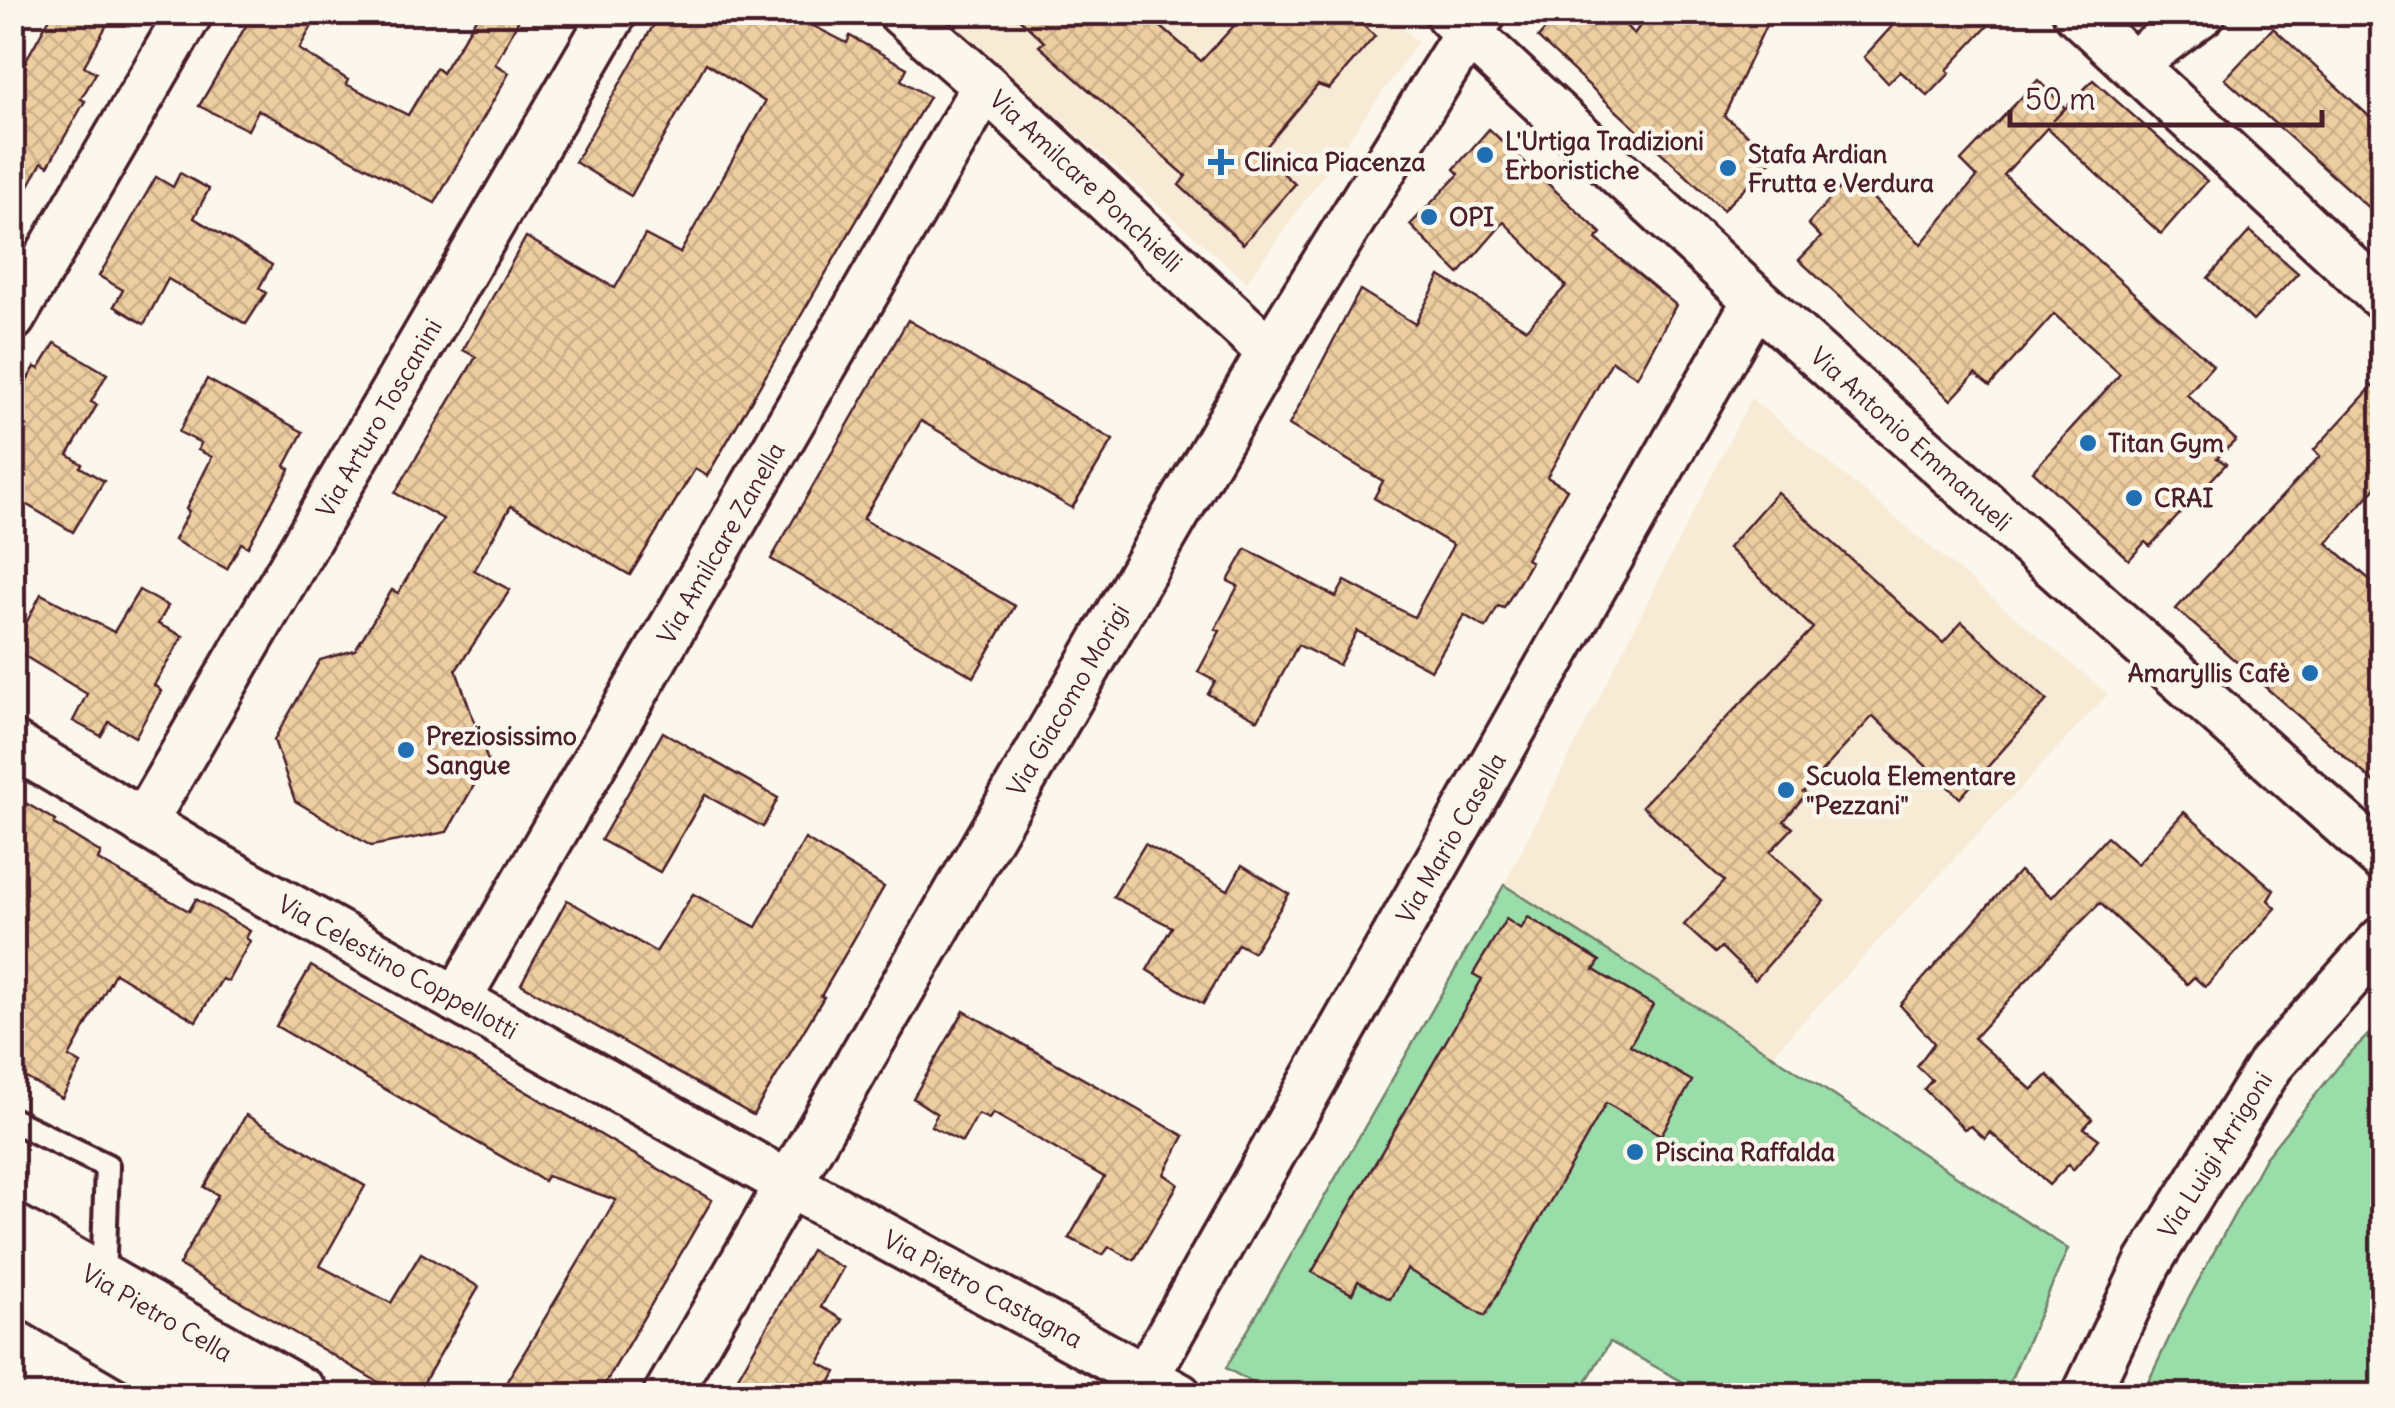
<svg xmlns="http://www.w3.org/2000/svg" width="2395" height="1408" font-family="Delius,sans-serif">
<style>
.built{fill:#f7ebd5}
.green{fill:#99dda9;stroke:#727e6a;stroke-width:2.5}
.building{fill:url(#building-cross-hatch);stroke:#4a1f2b;stroke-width:2.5}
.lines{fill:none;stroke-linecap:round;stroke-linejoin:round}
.lane-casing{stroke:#4a1f2b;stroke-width:30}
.street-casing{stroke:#4a1f2b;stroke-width:52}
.secondary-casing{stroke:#4a1f2b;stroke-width:62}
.lane{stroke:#fbf7ec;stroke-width:22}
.street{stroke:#fbf7ec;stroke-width:45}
.secondary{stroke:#fbf7ec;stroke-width:55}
.poi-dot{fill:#1f6fb2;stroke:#fbf7ec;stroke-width:4}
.labels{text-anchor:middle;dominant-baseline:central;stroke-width:9;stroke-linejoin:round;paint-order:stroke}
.poi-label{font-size:25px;font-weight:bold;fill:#4a1f2b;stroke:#fbf7ec;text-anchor:start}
.street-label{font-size:25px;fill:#4a1f2b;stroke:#fbf7ec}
</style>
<defs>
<pattern id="building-cross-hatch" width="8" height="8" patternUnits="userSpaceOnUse" patternTransform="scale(2.5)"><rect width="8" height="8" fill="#edcea0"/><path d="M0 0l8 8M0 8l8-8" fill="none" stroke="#cdb08a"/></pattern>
</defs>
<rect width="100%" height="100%" fill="#fbf7ec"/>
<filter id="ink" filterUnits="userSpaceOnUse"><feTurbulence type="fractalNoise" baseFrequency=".01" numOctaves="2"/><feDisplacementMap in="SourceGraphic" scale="20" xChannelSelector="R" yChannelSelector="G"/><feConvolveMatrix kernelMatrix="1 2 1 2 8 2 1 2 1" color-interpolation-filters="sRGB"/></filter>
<g filter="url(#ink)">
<g class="built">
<polygon points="938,13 1386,13 1418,42 1247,282"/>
<polygon points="1751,398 2108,694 1772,1055 1504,885"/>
</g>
<g class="green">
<polygon points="1504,885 1772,1055 2068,1249 2004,1395 1707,1395 1610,1342 1578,1395 1274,1395 1226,1368"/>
<polygon points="2382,1021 2382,1395 2142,1395 2181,1313 2265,1158 2346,1057"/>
</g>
<g class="building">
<polygon points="53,12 114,12 84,66 96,73 81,99 85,101 48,166 42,162 12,216 12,85"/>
<polygon points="254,12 320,12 299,49 348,80 346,84 408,115 436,68 442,73 480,12 523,12 495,64 509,73 435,203 258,110 248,130 199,106"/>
<polygon points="661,12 786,12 847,43 850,36 907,68 901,80 929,97 707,476 695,469 630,575 511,506 474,570 510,590 456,670 488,761 447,832 371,846 295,801 274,740 320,660 355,650 392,590 398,593 443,519 395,493 476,357 463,350 526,237 615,288 645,235 680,253 765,102 706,63 631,196 575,162"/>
<polygon points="1012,12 1156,12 1153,20 1201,61 1247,12 1348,12 1375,36 1329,89 1318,85 1261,153 1295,184 1243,244 1179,185 1186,176 1039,46 1044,42"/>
<polygon points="1560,12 1612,12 1634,34 1650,12 1772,12 1724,116 1775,157 1723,210 1538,38"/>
<polygon points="1905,12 2001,12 1947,70 1950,73 1928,96 1900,71 1888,83 1864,57"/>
<polygon points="2273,28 2382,128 2382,220 2225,79"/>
<polygon points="2038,80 2065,108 2053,121 2093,80 2207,181 2161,234 2047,128 2004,175 2213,365 2187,395 2236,440 2217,458 2226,464 2150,546 2145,542 2129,560 2033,471 2120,374 2054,314 1990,386 1975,374 1951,400 1799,260 1821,237 1808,224 1845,182 1863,198 1868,194 1921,244 1977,177 1961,161"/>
<polygon points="1489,129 1601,233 1596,239 1676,305 1637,377 1612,361 1547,477 1567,489 1526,559 1531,562 1504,608 1498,606 1486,628 1464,615 1431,670 1357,631 1339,665 1298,645 1258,720 1208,694 1215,681 1198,672 1220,631 1215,629 1238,586 1228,581 1246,549 1336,597 1345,581 1414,617 1453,545 1374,498 1383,481 1289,425 1360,290 1415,324 1440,276 1526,329 1566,286 1504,222 1459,274 1410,225 1459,174 1454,169"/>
<polygon points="180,173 209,189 194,218 272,265 259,288 266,293 246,324 168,279 144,324 114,306 123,290 99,276 156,177 173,187"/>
<polygon points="2250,231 2298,273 2253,321 2208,278"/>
<polygon points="908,320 1113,440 1072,508 921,421 863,519 1015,606 974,677 771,559"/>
<polygon points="55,343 107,374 91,402 97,405 68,455 82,464 80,467 104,481 73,532 12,496 12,405 35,367 39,369"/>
<polygon points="2382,376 2382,480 2327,543 2382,590 2382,789 2176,609 2320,456 2314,450"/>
<polygon points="207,379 303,432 285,466 290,469 248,547 241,543 227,569 174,540 189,511 186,509 212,457 198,450 201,443 179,432"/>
<polygon points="1777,492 1943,643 1962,622 2047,700 1960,798 1873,716 1803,792 1806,794 1784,821 1793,828 1770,852 1824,901 1755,980 1721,947 1715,953 1684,925 1724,881 1642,806 1813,628 1728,548"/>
<polygon points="139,590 168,606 158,624 183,636 154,685 161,691 135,737 109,722 101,736 73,721 87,694 13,649 41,594 114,632"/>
<polygon points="663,732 778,798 763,827 705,795 660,872 601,840"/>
<polygon points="12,795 56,821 54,824 101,853 98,860 189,911 196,899 250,931 246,938 250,941 228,981 222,979 196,1021 115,973 69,1057 81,1064 62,1098 12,1070"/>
<polygon points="2184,812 2274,890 2268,900 2276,908 2205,987 2194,977 2187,984 2100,903 2064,939 1974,1038 2032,1090 2048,1075 2092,1119 2084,1128 2099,1139 2073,1170 2069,1164 2049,1185 1990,1132 1985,1139 1971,1126 1964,1129 1924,1089 1932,1080 1917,1066 1934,1043 1900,1005 2019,871 2052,897 2107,837 2137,864"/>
<polygon points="805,839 884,887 821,996 824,997 753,1115 521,984 567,900 656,952 693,894 756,927"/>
<polygon points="1145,844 1228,890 1242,865 1289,894 1253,952 1238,944 1203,1004 1147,970 1172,927 1113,897"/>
<polygon points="1528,917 1600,961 1594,970 1653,1005 1630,1045 1692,1081 1661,1135 1606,1103 1485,1316 1407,1269 1390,1299 1358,1281 1352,1294 1312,1272 1482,979 1473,974 1506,919 1521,929"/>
<polygon points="311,966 712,1200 598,1396 498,1396 616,1200 547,1176 544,1181 276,1026"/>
<polygon points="964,1011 1184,1136 1164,1174 1178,1184 1134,1260 1109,1247 1103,1255 1069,1238 1104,1177 993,1113 989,1119 978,1114 962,1142 931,1126 937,1114 913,1098"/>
<polygon points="246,1115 365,1186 320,1266 391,1303 421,1253 479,1287 416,1396 402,1396 179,1265 218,1195 204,1187"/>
<polygon points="811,1250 843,1268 821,1307 843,1320 819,1363 836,1372 823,1396 727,1396"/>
</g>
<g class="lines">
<g class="lane-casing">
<polyline id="lane" points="12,1120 107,1166 103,1282"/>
</g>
<g class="street-casing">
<g id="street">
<polyline points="901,12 985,86 1270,352"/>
<polyline points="2076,12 2382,297"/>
<polyline points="1449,15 1756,300 2382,858"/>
<polyline points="2132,64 2203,12"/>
<polyline points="12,318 190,12"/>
<polyline points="12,744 204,859 787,1183 1179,1396"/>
<polyline points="143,823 614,12"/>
<polyline points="457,1000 985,86"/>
<polyline points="1146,1376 1756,300"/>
<polyline points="666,1396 1270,352 1468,32 1484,12"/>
<polyline points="2085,1396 2148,1263 2271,1064 2382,940"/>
</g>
</g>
<g class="secondary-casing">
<g id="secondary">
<polyline points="12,1232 300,1396"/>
<polyline points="12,1280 211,1396"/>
</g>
</g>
<use href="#lane" class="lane"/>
<use href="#street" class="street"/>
<use href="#secondary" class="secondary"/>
</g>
</g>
<g class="poi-dot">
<circle cx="1485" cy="155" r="10"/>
<path d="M1216 147h10v10h10v10h-10v10h-10v-10h-10v-10h10z"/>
<circle cx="1728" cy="168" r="10"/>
<circle cx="1429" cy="217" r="10"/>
<circle cx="2088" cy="443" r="10"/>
<circle cx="2134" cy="498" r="10"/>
<circle cx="2310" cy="673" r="10"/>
<circle cx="406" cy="750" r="10"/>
<circle cx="1786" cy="790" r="10"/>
<circle cx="1635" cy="1152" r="10"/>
</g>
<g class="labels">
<g class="poi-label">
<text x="1505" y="141">L'Urtiga Tradizioni<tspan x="1505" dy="29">Erboristiche</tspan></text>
<text x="1748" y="154">Stafa Ardian<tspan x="1748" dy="29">Frutta e Verdura</tspan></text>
<text x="1244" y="162">Clinica Piacenza</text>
<text x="1449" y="217">OPI</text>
<text x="2108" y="443">Titan Gym</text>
<text x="2154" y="498">CRAI</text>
<text x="2290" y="673" text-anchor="end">Amaryllis Cafè</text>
<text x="426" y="736">Preziosissimo<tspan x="426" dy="29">Sangue</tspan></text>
<text x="1806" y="776">Scuola Elementare<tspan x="1806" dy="29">"Pezzani"</tspan></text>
<text x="1655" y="1152">Piscina Raffalda</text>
</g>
<g class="street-label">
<text transform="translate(1086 181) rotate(43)">Via Amilcare Ponchielli</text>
<text transform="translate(379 418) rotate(-60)">Via Arturo Toscanini</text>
<text transform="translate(1911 439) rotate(42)">Via Antonio Emmanueli</text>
<text transform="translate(721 543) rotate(-60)">Via Amilcare Zanella</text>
<text transform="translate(1068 700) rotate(-60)">Via Giacomo Morigi</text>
<text transform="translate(1451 838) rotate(-60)">Via Mario Casella</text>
<text transform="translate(398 967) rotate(29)">Via Celestino Coppellotti</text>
<text transform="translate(2215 1155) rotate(-58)">Via Luigi Arrigoni</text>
<text transform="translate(983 1289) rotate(28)">Via Pietro Castagna</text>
<text transform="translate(157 1313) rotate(30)">Via Pietro Cella</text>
</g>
</g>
<rect width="2395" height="1408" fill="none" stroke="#fbf7ec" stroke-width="50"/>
<rect x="25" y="25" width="2345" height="1358" fill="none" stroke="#4a1f2b" stroke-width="4" filter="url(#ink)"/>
<path d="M2010 110v15h312v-15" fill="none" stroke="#4a1f2b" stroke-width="5"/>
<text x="2025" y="110" font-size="30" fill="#4a1f2b" stroke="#fbf7ec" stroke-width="8" paint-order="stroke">50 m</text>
</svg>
